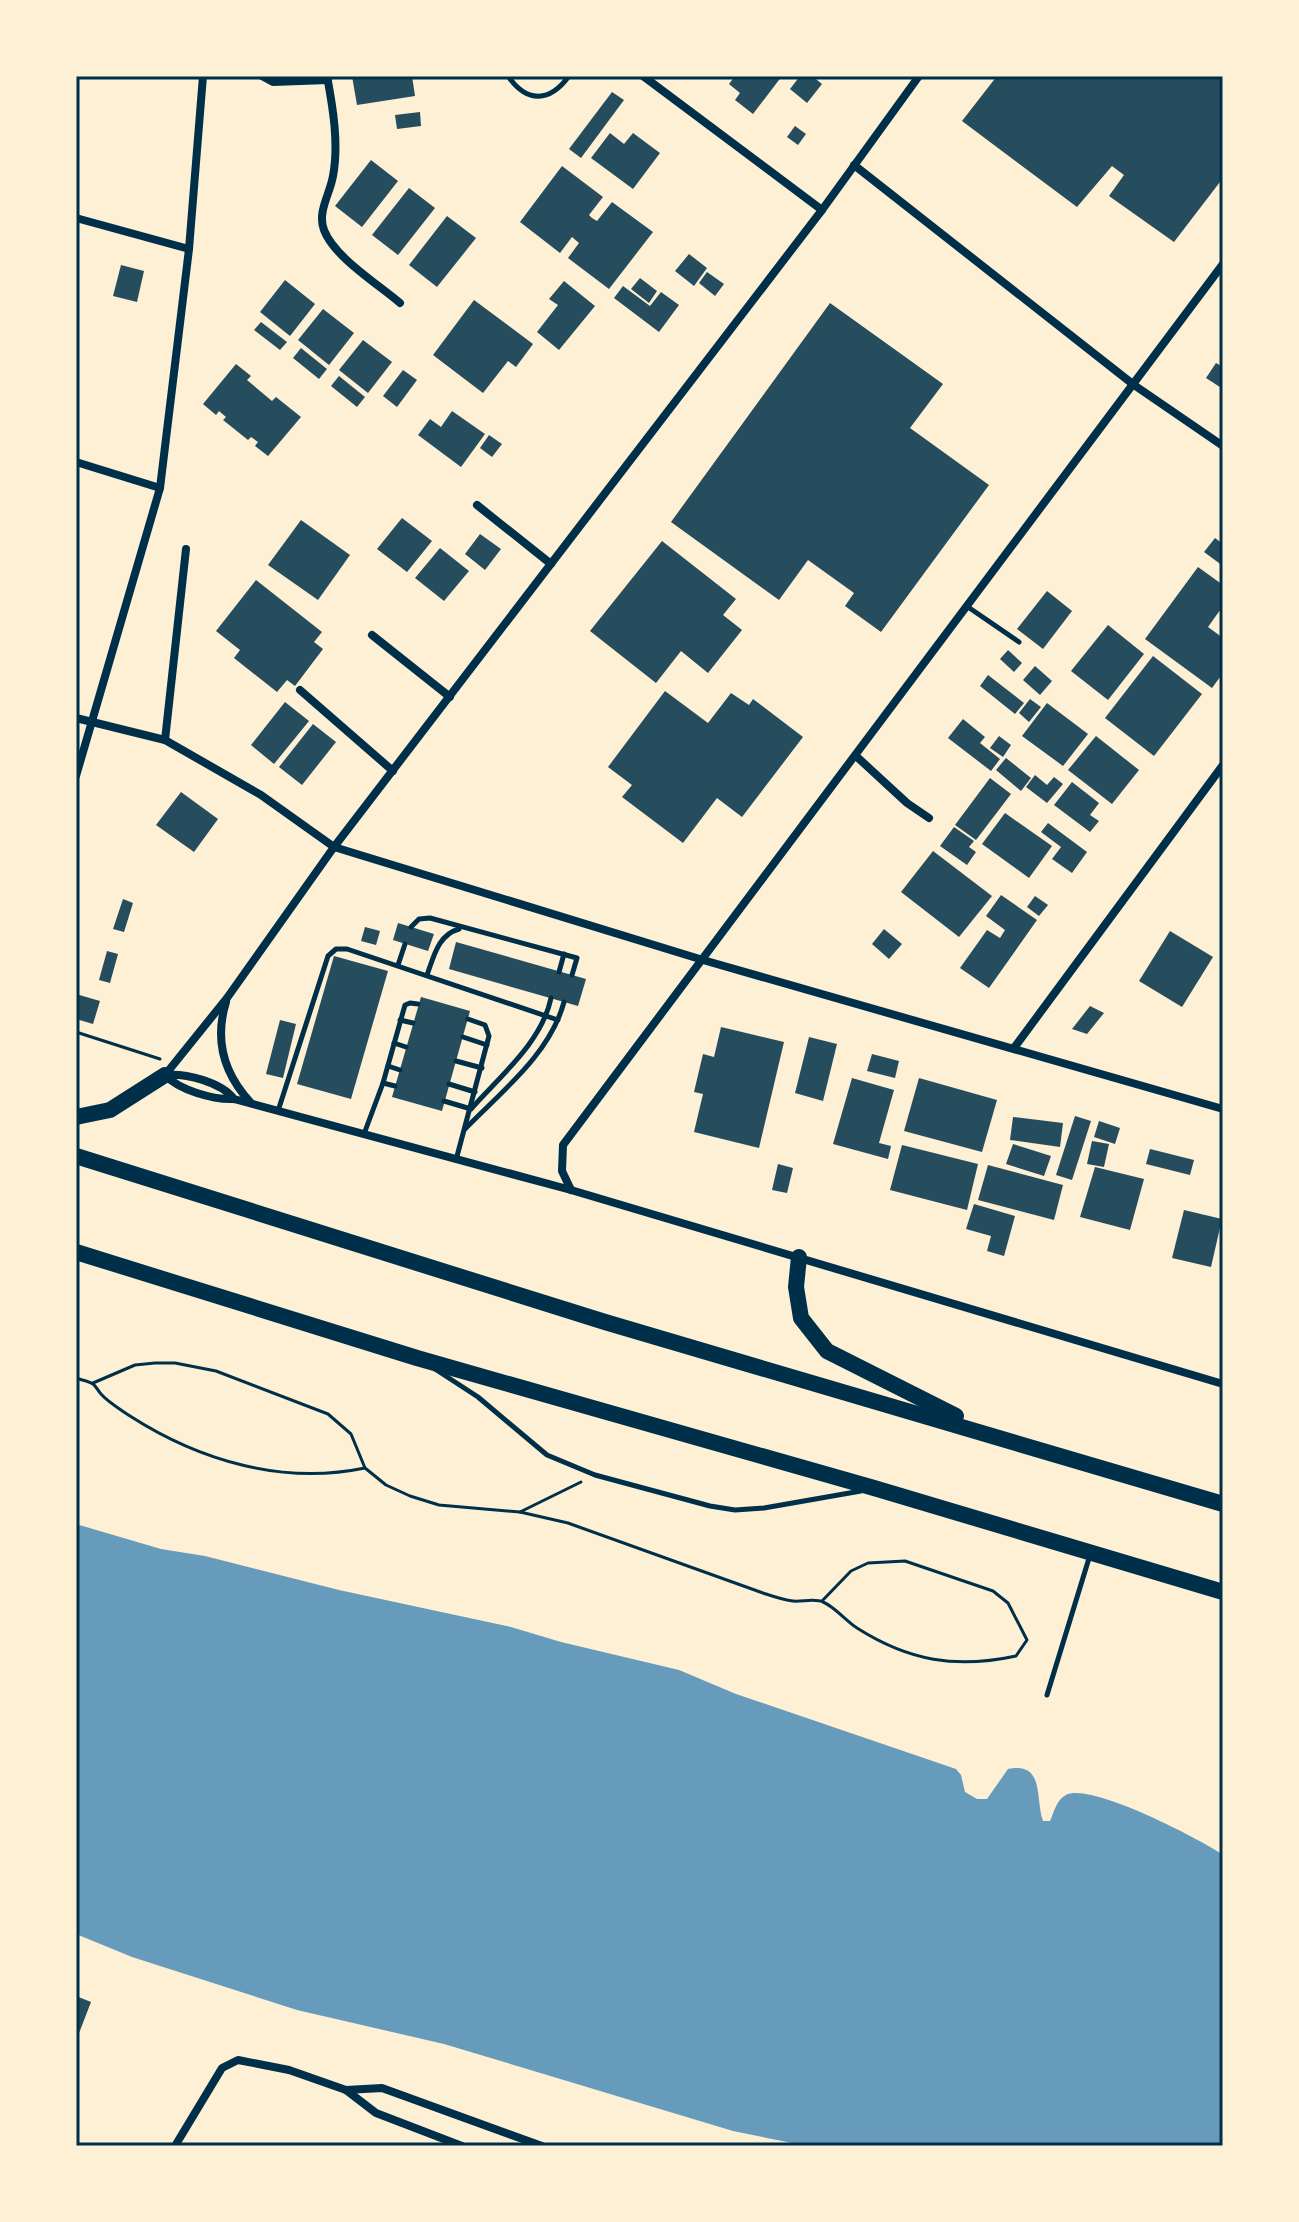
<svg xmlns="http://www.w3.org/2000/svg" width="1299" height="2222" font-family="Arial,sans-serif">
<style>
.water{fill:#669bbc}
.building{fill:#264d5e}
.lines{fill:none;stroke-linecap:round;stroke-linejoin:round}
.path{stroke:#003049;stroke-width:3}
.service{stroke:#003049;stroke-width:5}
.minor{stroke:#003049;stroke-width:8}
.trunk{stroke:#003049;stroke-width:16}
.neatline{fill:none;stroke:#003049;stroke-width:3}
</style>
<rect width="100%" height="100%" fill="#fdf0d5"/>
<path class="water" d="M76,1524l85,25 44,7 134,34 172,37 50,15 118,28 57,24 220,75 5,6 4,17 12,7h10l21,-30c37,-8 27,30 35,52h7c4,-8 6,-21 16,-26 24,-13 134,44 157,60v291h-416l-74,-15 -289,-87 -147,-34 -165,-53 -56,-23z"/>
<g class="building">
<polygon points="352,76 412,76 415,96 357,105"/>
<polygon points="735,76 782,76 753,114 735,100 740,93 729,84"/>
<polygon points="800,76 812,76 822,84 807,103 790,89"/>
<polygon points="997,76 1223,76 1223,178 1174,242 1109,196 1124,175 1112,166 1077,207 962,121"/>
<polygon points="612,92 624,100 581,158 569,149"/>
<polygon points="420,112 421,126 397,129 395,115"/>
<polygon points="795,126 806,134 798,145 787,137"/>
<polygon points="610,133 624,144 633,133 660,153 633,189 591,158"/>
<polygon points="371,160 398,181 362,227 335,206"/>
<polygon points="562,166 603,197 589,215 592,218 597,221 612,202 653,232 609,289 568,258 579,243 572,237 560,253 520,222"/>
<polygon points="409,188 435,208 398,255 372,235"/>
<polygon points="447,216 476,238 437,287 409,265"/>
<polygon points="689,254 707,268 694,286 675,271"/>
<polygon points="121,265 144,271 137,302 113,296"/>
<polygon points="707,272 724,284 715,296 699,283"/>
<polygon points="640,278 657,291 649,303 631,289"/>
<polygon points="285,280 315,304 290,336 260,312"/>
<polygon points="564,281 595,306 559,350 537,332 558,305 549,299"/>
<polygon points="623,286 650,306 661,292 679,305 659,332 614,298"/>
<polygon points="474,300 533,344 516,367 508,361 483,393 433,355"/>
<polygon points="830,303 943,384 910,428 989,485 881,632 845,606 854,593 808,560 779,600 671,522"/>
<polygon points="323,309 354,333 329,365 298,340"/>
<polygon points="261,322 287,342 280,350 254,330"/>
<polygon points="363,340 392,362 368,393 339,370"/>
<polygon points="301,348 327,369 319,379 293,358"/>
<polygon points="1216,363 1223,367 1223,389 1206,378"/>
<polygon points="236,364 251,376 247,380 272,401 276,397 301,417 268,456 255,446 258,442 251,437 248,440 223,420 226,417 219,411 216,415 203,404"/>
<polygon points="403,370 417,380 397,407 383,396"/>
<polygon points="339,376 365,397 357,407 331,386"/>
<polygon points="452,411 485,434 461,467 418,435 430,419 441,427"/>
<polygon points="489,435 502,444 492,457 480,448"/>
<polygon points="402,518 432,541 407,572 377,549"/>
<polygon points="301,520 350,555 318,600 268,565"/>
<polygon points="480,534 501,549 485,570 465,554"/>
<polygon points="1215,538 1223,544 1223,566 1204,552"/>
<polygon points="662,541 736,599 723,615 742,630 708,673 681,651 656,683 590,631"/>
<polygon points="440,548 469,571 444,601 415,578"/>
<polygon points="1198,567 1223,585 1223,606 1208,627 1223,638 1223,673 1212,688 1145,639"/>
<polygon points="256,580 322,632 314,642 323,649 295,686 287,680 277,692 234,658 240,650 216,631"/>
<polygon points="1047,591 1072,611 1043,649 1017,629"/>
<polygon points="1108,625 1144,654 1108,700 1071,671"/>
<polygon points="1008,650 1022,663 1014,672 1000,659"/>
<polygon points="1153,656 1202,694 1154,756 1105,718"/>
<polygon points="1035,666 1052,681 1040,695 1023,680"/>
<polygon points="988,675 1024,703 1015,714 980,686"/>
<polygon points="665,691 708,723 731,693 749,705 753,699 803,737 742,817 717,798 683,843 622,797 632,785 608,767"/>
<polygon points="1030,699 1041,707 1029,722 1019,713"/>
<polygon points="285,702 309,721 274,764 251,745"/>
<polygon points="1047,703 1088,734 1063,766 1022,736"/>
<polygon points="963,719 985,737 980,743 1000,759 991,771 948,738"/>
<polygon points="313,724 336,742 302,785 279,767"/>
<polygon points="999,736 1011,745 1003,757 990,748"/>
<polygon points="1096,736 1139,770 1112,804 1068,770"/>
<polygon points="1006,758 1031,778 1021,791 996,770"/>
<polygon points="1035,775 1047,785 1054,777 1063,784 1047,803 1026,787"/>
<polygon points="990,778 1011,794 976,840 955,825"/>
<polygon points="1072,782 1099,803 1090,815 1099,821 1090,832 1054,805"/>
<polygon points="181,792 218,819 194,852 156,825"/>
<polygon points="1005,813 1052,846 1029,878 982,844"/>
<polygon points="1048,823 1087,852 1072,873 1052,859 1061,847 1041,832"/>
<polygon points="954,827 974,841 969,847 976,852 967,865 940,846"/>
<polygon points="933,851 992,896 959,937 901,892"/>
<polygon points="1001,895 1037,920 989,988 960,968 987,930 1000,938 1005,930 986,916"/>
<polygon points="1035,896 1048,905 1039,916 1027,907"/>
<polygon points="123,899 133,903 124,932 113,929"/>
<polygon points="398,923 434,934 428,951 393,940"/>
<polygon points="365,927 380,931 376,945 361,941"/>
<polygon points="884,929 902,944 889,959 872,944"/>
<polygon points="1170,931 1213,957 1182,1007 1139,981"/>
<polygon points="456,942 586,979 578,1006 449,969"/>
<polygon points="107,951 118,954 110,983 99,980"/>
<polygon points="334,956 388,971 351,1099 297,1084"/>
<polygon points="76,994 100,1001 93,1024 76,1019"/>
<polygon points="421,997 470,1011 442,1111 392,1097"/>
<polygon points="1090,1006 1104,1013 1087,1034 1072,1029"/>
<polygon points="280,1020 296,1024 283,1078 266,1074"/>
<polygon points="721,1027 784,1042 759,1148 694,1132 703,1094 694,1092 703,1054 714,1057"/>
<polygon points="809,1037 837,1044 823,1101 795,1093"/>
<polygon points="872,1054 899,1061 895,1078 867,1071"/>
<polygon points="852,1078 894,1090 879,1143 891,1146 888,1159 833,1144"/>
<polygon points="919,1078 997,1100 982,1152 904,1131"/>
<polygon points="1075,1116 1091,1121 1072,1180 1056,1175"/>
<polygon points="1013,1117 1063,1123 1060,1147 1010,1140"/>
<polygon points="1099,1121 1120,1128 1115,1144 1094,1137"/>
<polygon points="1092,1141 1109,1144 1104,1167 1087,1164"/>
<polygon points="1013,1144 1051,1156 1044,1176 1006,1164"/>
<polygon points="902,1145 978,1164 967,1210 890,1190"/>
<polygon points="1150,1149 1194,1160 1190,1175 1146,1164"/>
<polygon points="778,1164 793,1168 787,1193 772,1190"/>
<polygon points="988,1165 1063,1185 1054,1220 978,1200"/>
<polygon points="1095,1167 1144,1179 1130,1230 1080,1217"/>
<polygon points="974,1204 1015,1216 1004,1256 987,1251 991,1236 966,1229"/>
<polygon points="1184,1210 1222,1219 1211,1267 1172,1258"/>
<polygon points="76,1996 91,2002 76,2041"/>
</g>
<g class="lines">
<g class="path">
<polyline points="76,1032 160,1059"/>
<path d="M76,1378c5,2 13,3 17,6 4,3 5,7 8,10 7,8 20,16 29,22 70,45 153,69 235,52"/>
<path d="M93,1383l42,-18 20,-2h20l41,8 112,43 23,20 14,34 21,17 24,11 29,9 81,7 48,11 195,70c9,3 20,7 30,8 9,1 22,-3 30,1 12,5 23,19 34,26 52,33 99,41 159,28l11,-16 -19,-37 -15,-12 -88,-30 -37,2 -17,8 -29,30"/>
<polyline points="520,1512 581,1482"/>
</g>
<g class="service">
<path d="M508,76c19,28 42,26 61,0"/>
<polyline points="968,607 1019,642"/>
<polyline points="411,927 419,919 430,918 577,958 572,975"/>
<polyline points="398,965 405,944"/>
<polyline points="559,972 564,954"/>
<path d="M427,975c7,-19 11,-40 32,-46"/>
<polyline points="400,1020 413,1023"/>
<polyline points="463,1037 487,1045"/>
<polyline points="394,1043 406,1047"/>
<polyline points="456,1061 482,1068"/>
<polyline points="388,1066 400,1070"/>
<polyline points="383,1083 395,1086"/>
<polyline points="449,1084 475,1092"/>
<path d="M444,1101l27,8c29,-33 71,-67 80,-111"/>
<polyline points="278,1111 328,956 336,949 347,949 558,1020"/>
<path d="M465,1129c37,-38 85,-75 99,-127"/>
<polyline points="364,1134 383,1083 405,1005 410,1003 418,1004"/>
<polyline points="456,1160 489,1036 485,1025 468,1019"/>
<polyline points="435,1369 478,1397 547,1455 595,1475 710,1506 735,1510 764,1508 861,1491"/>
<polyline points="1047,1695 1090,1555"/>
</g>
<g class="minor">
<polyline points="262,76 273,82 328,80"/>
<path d="M327,76c6,32 12,68 6,100 -3,18 -16,36 -9,54 10,27 54,54 76,73"/>
<polyline points="643,76 822,210"/>
<polyline points="854,165 1134,385 1223,446"/>
<polyline points="76,218 189,249"/>
<polyline points="76,462 160,488"/>
<polyline points="477,505 551,564"/>
<polyline points="372,635 450,697"/>
<polyline points="300,690 393,771"/>
<polyline points="76,718 165,740 261,795 334,847 703,960 1223,1109"/>
<polyline points="165,740 186,549"/>
<polyline points="856,756 907,803 929,818"/>
<polyline points="76,776 160,488 189,249 203,76"/>
<path d="M226,1002c-12,39 -2,72 25,101"/>
<polyline points="1014,1048 1223,765"/>
<polyline points="165,1075 227,998 334,847 822,210 919,76"/>
<path d="M234,1099c-13,-17 -48,-26 -69,-24 14,15 48,25 69,24l337,91 652,194"/>
<polyline points="571,1190 562,1171 563,1145 1223,264"/>
<polyline points="346,2090 382,2088 542,2146"/>
<polyline points="175,2146 222,2068 238,2060 289,2070 346,2090 376,2113 462,2146"/>
</g>
<g class="trunk">
<polyline points="76,1117 110,1110 165,1075"/>
<polyline points="76,1156 605,1322 1223,1504"/>
<polyline points="76,1252 417,1358 874,1488 1223,1592"/>
<polyline points="799,1257 796,1287 801,1318 827,1351 956,1416"/>
</g>
</g>
<rect width="1299" height="2222" fill="none" stroke="#fdf0d5" stroke-width="156"/>
<rect x="78" y="78" width="1143" height="2066" class="neatline"/>
</svg>
